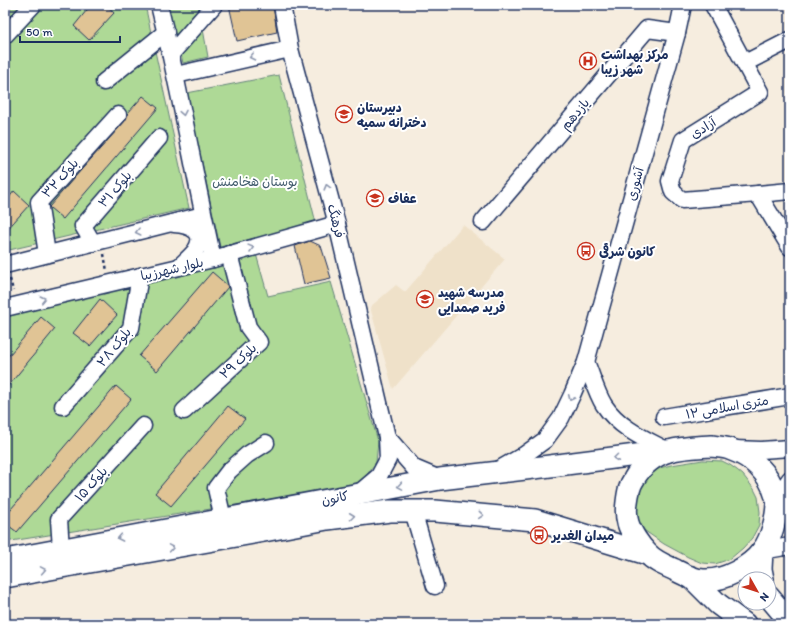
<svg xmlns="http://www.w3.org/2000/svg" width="795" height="629" font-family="Itim,'Playpen Sans Arabic',sans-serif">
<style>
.built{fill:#efe1c9}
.green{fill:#aed996;stroke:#64847a}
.building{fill:#e0c495;stroke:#1b2f5e}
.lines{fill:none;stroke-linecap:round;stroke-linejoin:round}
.minor-casing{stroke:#1b2f5e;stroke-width:19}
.major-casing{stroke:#1b2f5e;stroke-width:24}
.path{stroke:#1b2f5e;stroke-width:2.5;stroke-dasharray:3 3;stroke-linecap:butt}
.minor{stroke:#fff;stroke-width:16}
.major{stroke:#fff;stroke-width:21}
.oneway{stroke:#8d97ae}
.labels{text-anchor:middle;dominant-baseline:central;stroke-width:4;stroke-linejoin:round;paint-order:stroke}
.poi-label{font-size:13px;font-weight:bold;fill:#1b2f5e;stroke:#fff;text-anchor:start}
.street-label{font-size:13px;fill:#1b2f5e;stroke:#fff}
.park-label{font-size:13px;fill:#405a6c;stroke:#fff}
</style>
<rect width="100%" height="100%" fill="#f6eddf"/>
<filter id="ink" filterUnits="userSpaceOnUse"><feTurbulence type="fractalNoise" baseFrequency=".025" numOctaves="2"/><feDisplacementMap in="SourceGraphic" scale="8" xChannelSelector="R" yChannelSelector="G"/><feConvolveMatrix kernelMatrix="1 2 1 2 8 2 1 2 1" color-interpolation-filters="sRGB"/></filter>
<g filter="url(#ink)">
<polygon class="built" points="463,225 505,259 393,389 370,307 396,285 405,292"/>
<g class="green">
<polygon points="5,5 145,5 189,208 5,251"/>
<polygon points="165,5 205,5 180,35 172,34"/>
<polygon points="203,29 208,57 183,63 181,54"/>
<polygon points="279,75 316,223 220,247 187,93"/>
<polygon points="256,254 268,296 331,282 378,441 376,462 364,479 354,486 5,542 5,310"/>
<polygon points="703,460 722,461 730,465 737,470 743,475 754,489 758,497 760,512 759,525 752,538 743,548 730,559 715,564 702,563 688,557 664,544 645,531 635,519 639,486 652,470 671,465"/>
</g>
<g class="building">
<polygon points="91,5 107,5 114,13 89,40 74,26"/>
<polygon points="229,5 273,5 277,32 237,41"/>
<polygon points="143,96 158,108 63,219 50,208 49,207 74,178 125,121 127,117 127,114"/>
<polygon points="14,191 29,205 5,232 5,203"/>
<polygon points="310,241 321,246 331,278 304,284 295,246"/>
<polygon points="212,272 227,285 228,287 157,371 139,356"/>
<polygon points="100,299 117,315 90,346 73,333"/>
<polygon points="41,317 55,329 5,390 5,360"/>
<polygon points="116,386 131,399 17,532 5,523 5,516"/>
<polygon points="228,406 245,419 171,506 155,493"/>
</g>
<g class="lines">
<g class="minor-casing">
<g id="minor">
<path d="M159,5c21,84 35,169 54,254"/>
<polyline points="282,5 290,49 337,224 387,437 388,459 379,476 359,493"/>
<polyline points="713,5 760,92 683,140 670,181 673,192 682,200 758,194 790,247"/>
<polyline points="5,35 33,5"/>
<polyline points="171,54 214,5"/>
<polyline points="745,63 790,40"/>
<polyline points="176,75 290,49"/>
<polyline points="104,82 166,32"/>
<polyline points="758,194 790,191"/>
<polyline points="483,222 647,29 677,33"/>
<path d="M174,224c16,1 34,8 21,27 -5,6 -11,11 -16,16"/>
<polyline points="93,243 83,226 159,138"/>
<polyline points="47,254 39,202 118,115"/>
<polyline points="5,265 203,215"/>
<polyline points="5,308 213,259 337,224"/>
<path d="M586,362c6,14 10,30 18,43 15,23 41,34 64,46"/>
<polyline points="63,406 131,328 140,276"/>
<polyline points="184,411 259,342 248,327 229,254"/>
<polyline points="664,417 790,396"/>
<polyline points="387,437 414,468 440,479"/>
<polyline points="734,449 761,450 790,448"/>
<polyline points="498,470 524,455 545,440 561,418 572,395 586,362 677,33 683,5"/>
<polyline points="790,479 780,493 777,501 790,514"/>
<polyline points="413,511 435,586"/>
<polyline points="223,519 216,488 229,471 247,455 266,443"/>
<polyline points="61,549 59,519 143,426"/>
<polyline points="762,551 790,546"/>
</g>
</g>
<g class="major-casing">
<g id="major">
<path d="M711,446c7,1 15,1 21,4 20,7 37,23 43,44 1,2 2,5 2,8 0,15 -6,38 -15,49 -12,16 -38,30 -58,29 -11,0 -21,-6 -31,-11 -9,-4 -19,-8 -26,-16 -7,-7 -16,-20 -19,-30 -2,-7 -2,-14 -1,-21 1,-8 2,-16 7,-23 7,-13 21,-24 35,-28 14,-4 28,-4 42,-5z"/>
<polyline points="762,551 761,569 763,579"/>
<polyline points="5,560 440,479 542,467 668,451"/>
<polyline points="5,577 264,531 327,519 390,511 435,511 535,520 647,554"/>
<polyline points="691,577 718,604 745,624"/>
<polyline points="769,597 785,616 790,621"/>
</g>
</g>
<g class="path">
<polyline points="104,254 107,271"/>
<polyline points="10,279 13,291"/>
</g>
<use href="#minor" class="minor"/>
<use href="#major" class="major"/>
</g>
<defs><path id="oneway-chevron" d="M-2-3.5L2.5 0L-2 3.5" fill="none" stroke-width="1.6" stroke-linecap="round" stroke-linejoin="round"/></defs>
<g class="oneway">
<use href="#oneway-chevron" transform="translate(252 57) rotate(167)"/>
<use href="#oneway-chevron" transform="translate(183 113) rotate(79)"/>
<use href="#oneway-chevron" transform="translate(327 187) rotate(-105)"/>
<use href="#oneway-chevron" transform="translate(138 232) rotate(166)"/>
<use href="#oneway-chevron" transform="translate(251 248) rotate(-15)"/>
<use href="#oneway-chevron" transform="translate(43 299) rotate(-13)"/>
<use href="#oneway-chevron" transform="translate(571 398) rotate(115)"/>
<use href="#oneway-chevron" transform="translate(616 458) rotate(173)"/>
<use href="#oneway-chevron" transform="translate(400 486) rotate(170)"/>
<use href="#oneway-chevron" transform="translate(481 515) rotate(5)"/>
<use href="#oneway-chevron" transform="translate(352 516) rotate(-7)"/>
<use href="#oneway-chevron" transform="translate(120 538) rotate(169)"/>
<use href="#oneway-chevron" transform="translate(171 548) rotate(-10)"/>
<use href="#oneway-chevron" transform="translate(43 570) rotate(-10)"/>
</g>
</g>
<defs>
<g id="hospital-ring" transform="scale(0.9)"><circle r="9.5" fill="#fff" stroke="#c8321e" stroke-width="1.5"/><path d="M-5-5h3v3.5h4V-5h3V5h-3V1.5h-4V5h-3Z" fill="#c8321e"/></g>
<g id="school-ring" transform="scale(0.9)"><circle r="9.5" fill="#fff" stroke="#c8321e" stroke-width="1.5"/><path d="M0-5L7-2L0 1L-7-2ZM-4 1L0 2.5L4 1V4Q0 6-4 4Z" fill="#c8321e"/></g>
<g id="bus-ring" transform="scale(0.9)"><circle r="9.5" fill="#fff" stroke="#c8321e" stroke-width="1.5"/><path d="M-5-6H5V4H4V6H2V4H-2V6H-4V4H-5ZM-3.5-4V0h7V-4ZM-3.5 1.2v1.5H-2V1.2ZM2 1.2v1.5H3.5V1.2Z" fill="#c8321e"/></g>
</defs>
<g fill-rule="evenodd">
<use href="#hospital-ring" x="588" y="61"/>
<use href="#school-ring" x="344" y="114"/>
<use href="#school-ring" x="375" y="198"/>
<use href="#bus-ring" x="586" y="251"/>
<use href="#school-ring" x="425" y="299"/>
<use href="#bus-ring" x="539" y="535"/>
</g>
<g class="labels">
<g class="poi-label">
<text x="601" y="54">مرکز بهداشت<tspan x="601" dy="15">شهر زیبا</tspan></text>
<text x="357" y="107">دبیرستان<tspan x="357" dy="15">دخترانه سمیه</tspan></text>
<text x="388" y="198">عفاف</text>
<text x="599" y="251">کانون شرقی</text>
<text x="438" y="292">مدرسه شهید<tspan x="438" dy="15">فرید صمدایی</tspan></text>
<text x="552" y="535">میدان الغدیر</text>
</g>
<g class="street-label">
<text transform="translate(575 114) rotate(-50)">یازدهم</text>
<text transform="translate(703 128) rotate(-32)">آزادی</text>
<text transform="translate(60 178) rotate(-48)">بلوک ۳۲</text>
<text transform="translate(635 184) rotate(-75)">آشوری</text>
<text transform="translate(115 189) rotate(-49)">بلوک ۳۱</text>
<text transform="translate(336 221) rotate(76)">فرهنگ</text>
<text transform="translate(172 269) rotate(-13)">بلوار شهرزیبا</text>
<text transform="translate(114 347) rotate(-51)">بلوک ۲۸</text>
<text transform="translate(238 361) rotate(-43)">بلوک ۲۹</text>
<text transform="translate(727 407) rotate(-10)">۱۲ متری اسلامی</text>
<text transform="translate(91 484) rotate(-48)">بلوک ۱۵</text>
<text transform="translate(335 498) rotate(-11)">کانون</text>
</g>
<g class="park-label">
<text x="255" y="181">بوستان هخامنش</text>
</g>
</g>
<rect width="795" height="629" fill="none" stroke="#fff" stroke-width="20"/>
<rect x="10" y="10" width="775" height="609" fill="none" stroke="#1b2f5e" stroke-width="1.5" filter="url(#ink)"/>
<g transform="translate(757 591) rotate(129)"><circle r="19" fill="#ffffff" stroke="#a4acbf"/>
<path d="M0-3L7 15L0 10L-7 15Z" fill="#c8321e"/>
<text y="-6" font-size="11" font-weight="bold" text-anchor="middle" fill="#1b2f5e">N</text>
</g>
<path d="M20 36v6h100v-6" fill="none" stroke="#1b2f5e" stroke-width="2"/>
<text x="26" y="36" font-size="12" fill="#1b2f5e" stroke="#ffffff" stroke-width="3" paint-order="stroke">50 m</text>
</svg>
